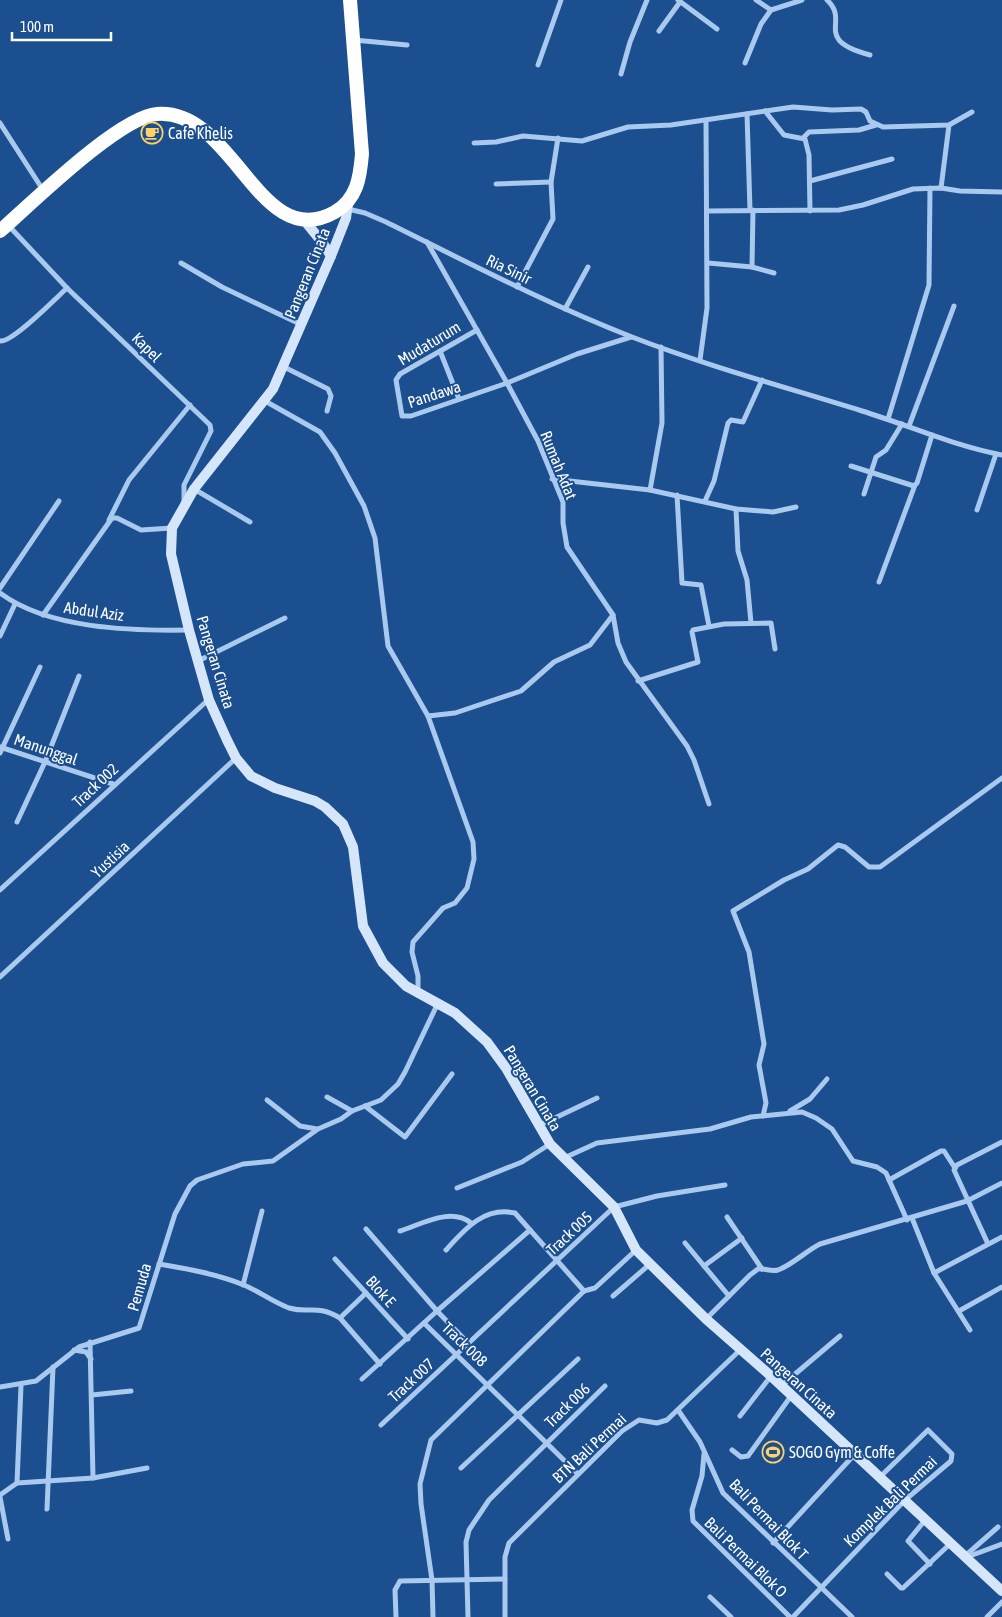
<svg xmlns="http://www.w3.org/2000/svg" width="1002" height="1617" font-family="'Asap Condensed',sans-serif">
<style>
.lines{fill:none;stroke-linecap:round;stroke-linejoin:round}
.street{stroke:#a9c9ee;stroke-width:5}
.secondary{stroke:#d6e6fa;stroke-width:10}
.highway{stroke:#fff;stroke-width:14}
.labels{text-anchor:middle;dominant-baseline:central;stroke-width:4;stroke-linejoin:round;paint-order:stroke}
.poi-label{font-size:16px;fill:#fff;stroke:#1b4f8f;text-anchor:start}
.street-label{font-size:16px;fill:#fff;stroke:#1b4f8f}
</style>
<rect width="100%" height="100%" fill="#1b4f8f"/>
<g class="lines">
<g class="street">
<polyline points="678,0 717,29"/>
<polyline points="756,0 771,10 802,0"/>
<path d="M827,0c24,22 -16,39 43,55"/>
<polyline points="659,31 680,2"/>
<polyline points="354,40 407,45"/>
<polyline points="745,63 761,24 771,10"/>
<polyline points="538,65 561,0"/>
<polyline points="621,74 630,42 647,0"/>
<polyline points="765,111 784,135 805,139 809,155 810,211"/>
<polyline points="747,114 750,210"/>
<polyline points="0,123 43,190"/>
<polyline points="803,138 809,132 859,130 876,125"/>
<polyline points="474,143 496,142 523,136 582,141 628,127 671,125 793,107 832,110 861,109 866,112 870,121 883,127 949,125 972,112"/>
<polyline points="810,181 892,159"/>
<polyline points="496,184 551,182"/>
<polyline points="941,188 949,125"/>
<path d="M348,209l17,4 21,9c81,40 161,82 246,115 75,29 153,50 230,74 46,14 92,35 140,44"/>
<polyline points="707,211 839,210 863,205 913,189 941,188 960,191 1002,192"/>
<polyline points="8,225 67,288 210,425 211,431 184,485 184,504"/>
<polyline points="427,242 507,383 538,441 563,502 563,523 567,547 613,615 618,643 626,662 687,746 694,760 709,804"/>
<polyline points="181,263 222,287 302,325"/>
<polyline points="708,263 752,267 774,273"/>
<polyline points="752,267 753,210"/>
<polyline points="517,287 553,219 551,182 558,138"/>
<polyline points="565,309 588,267"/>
<polyline points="477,330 400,374 396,380 402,416 411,416 507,383 577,354 631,337"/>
<path d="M0,341c12,2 56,-43 67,-53"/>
<polyline points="440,351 459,399"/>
<polyline points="700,360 707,308 706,120"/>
<polyline points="284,367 328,389 331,396 327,411"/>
<polyline points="265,401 320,432 335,453 364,506 375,538 388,646 428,716 455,713 521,691 554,662 590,645 613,615"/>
<polyline points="888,419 929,285 930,188"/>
<polyline points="909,426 954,306"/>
<polyline points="851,466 914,486 917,483 932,435"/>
<polyline points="552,479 650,490 736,509 773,512 796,507"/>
<polyline points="194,489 250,522"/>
<polyline points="650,490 662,423 661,347"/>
<polyline points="864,494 876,457 886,450 902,424"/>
<polyline points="677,495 682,583 701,585 709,626"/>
<polyline points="705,501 714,481 728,423 731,420 743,422 762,380"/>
<polyline points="736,509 738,551 747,580 751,623"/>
<polyline points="977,510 996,454"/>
<polyline points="109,520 129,480 190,405"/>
<polyline points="879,582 915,485"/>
<polyline points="0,588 59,501"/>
<path d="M0,593c48,36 131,38 189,37"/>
<polyline points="43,615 112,518 117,518 141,530 172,528"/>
<polyline points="0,636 15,604"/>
<polyline points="198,661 285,618"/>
<polyline points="638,681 698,662 692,632 693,630 724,624 771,623 775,649"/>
<polyline points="0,747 113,784"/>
<polyline points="0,753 40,667"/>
<polyline points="17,822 45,762 79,676"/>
<polyline points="0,890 208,700"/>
<polyline points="0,977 236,758"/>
<polyline points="418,994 418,976 412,952 413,942 443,908 455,903 467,888 474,859 473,842 428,716"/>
<polyline points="327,1097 352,1111"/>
<polyline points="267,1100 300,1126 317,1129"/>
<polyline points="365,1106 405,1137 452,1074"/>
<polyline points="790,1111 810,1099 827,1079"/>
<polyline points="763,1116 766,1103 759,1065 764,1044 749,952 733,911 784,880 808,869 838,845 845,847 869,867 880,867 1002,778"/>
<polyline points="538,1126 597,1098"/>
<polyline points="564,1158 597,1143 710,1129 751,1117 802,1112 816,1118 832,1129 853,1161 877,1167 886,1173 907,1220"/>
<polyline points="889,1180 941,1151 944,1151 955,1168"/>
<polyline points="457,1188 522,1162 550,1144"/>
<polyline points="727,1217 762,1269"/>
<polyline points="912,1218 934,1273 970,1330"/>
<path d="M400,1231c22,-7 51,-24 71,-8"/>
<polyline points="685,1243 729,1296"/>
<polyline points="988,1244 954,1170 957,1165 1002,1142"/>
<polyline points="335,1259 408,1339"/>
<path d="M159,1264c29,5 58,10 85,21 16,7 29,17 45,23 21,6 27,-4 51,10l40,46"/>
<polyline points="704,1266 742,1238"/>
<polyline points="934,1273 1002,1237"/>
<polyline points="243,1285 262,1211"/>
<polyline points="584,1291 595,1288 636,1250"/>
<polyline points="613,1296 650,1264"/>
<polyline points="959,1311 1002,1287"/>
<polyline points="340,1318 366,1293"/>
<path d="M706,1319l44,-44 8,-6c7,-1 13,3 20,1 14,-5 28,-19 42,-26l147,-43 35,-18"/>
<polyline points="424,1323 578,1474"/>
<polyline points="90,1342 93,1478"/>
<polyline points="468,1343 437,1311 530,1230"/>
<polyline points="74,1350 86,1352 91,1359"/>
<polyline points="362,1379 437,1311 366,1229"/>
<polyline points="781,1386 840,1336"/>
<polyline points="0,1387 36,1381 79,1347 139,1328 175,1214 190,1186 197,1180 243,1164 273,1161 318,1129 341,1119 352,1111 381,1100 398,1084 405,1072 438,1003"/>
<polyline points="92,1395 131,1391"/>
<polyline points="678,1410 700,1442 723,1493 852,1617"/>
<polyline points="740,1416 771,1376"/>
<polyline points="381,1425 614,1207 657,1196 725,1185"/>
<polyline points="732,1450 741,1457 748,1456 791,1396"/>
<polyline points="704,1454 702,1476 692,1510 693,1521 790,1617"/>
<polyline points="461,1468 578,1359"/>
<polyline points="17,1483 21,1386"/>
<polyline points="0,1495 17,1483 93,1478 147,1468"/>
<polyline points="0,1497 8,1539"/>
<polyline points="47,1509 53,1367"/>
<polyline points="926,1519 908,1541 930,1564"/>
<polyline points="773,1543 854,1455"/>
<polyline points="965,1556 998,1527"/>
<polyline points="967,1557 1002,1544"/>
<polyline points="887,1574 901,1588 903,1588 951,1543"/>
<polyline points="710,1597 731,1617"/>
<polyline points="396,1617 395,1590 400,1581 505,1579"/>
<path d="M433,1617l-1,-37 -11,-76 -1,-20 11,-44 153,-149 -69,-78c-31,-7 -51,17 -69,37"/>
<polyline points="468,1617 466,1542 469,1530 489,1500 605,1386"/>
<polyline points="505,1617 505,1557 509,1543 622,1431 639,1420 657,1423 667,1420 740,1350"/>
<polyline points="793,1617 905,1500 951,1461 952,1454 928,1430 880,1477"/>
<polyline points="987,1617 1002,1602"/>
</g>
<g class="secondary">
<polyline points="348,203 346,218 331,256 273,389 194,489 172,528 171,554 189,630 209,700 227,740 236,758 251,776 275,788 315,801 325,807 343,824 353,847 363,926 383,963 406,986 455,1013 487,1042 506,1068 550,1144 614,1207 636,1250 706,1319 771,1376 1002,1591"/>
<polyline points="304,220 322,242 331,256"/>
</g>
<path class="highway" d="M0,231c32,-28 119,-114 157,-117 77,-6 102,141 178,98 22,-13 25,-34 27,-58l-12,-154"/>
</g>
<defs>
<g id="cafe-ring" transform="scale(1.125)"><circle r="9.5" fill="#1b4f8f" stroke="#ffd166" stroke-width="1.5"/><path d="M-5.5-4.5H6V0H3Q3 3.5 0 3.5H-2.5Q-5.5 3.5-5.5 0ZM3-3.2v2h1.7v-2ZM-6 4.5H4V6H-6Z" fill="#ffd166"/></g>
<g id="stadium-ring" transform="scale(1.125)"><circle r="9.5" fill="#1b4f8f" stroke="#ffd166" stroke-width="1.5"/><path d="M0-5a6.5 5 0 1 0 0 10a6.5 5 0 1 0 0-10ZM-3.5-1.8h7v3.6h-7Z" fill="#ffd166"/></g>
</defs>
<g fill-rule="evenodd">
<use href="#cafe-ring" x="152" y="133"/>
<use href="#stadium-ring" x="773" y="1452"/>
</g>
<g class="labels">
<g class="poi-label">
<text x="168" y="133">Cafe Khelis</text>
<text x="789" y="1452">SOGO Gym &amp; Coffe</text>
</g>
<g class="street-label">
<text transform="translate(509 269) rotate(26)">Ria Sinir</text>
<text transform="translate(307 273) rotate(-68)">Pangeran Cinata</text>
<text transform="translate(429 343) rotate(-31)">Mudaturum</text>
<text transform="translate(147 347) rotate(45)">Kapel</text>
<text transform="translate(434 394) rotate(-18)">Pandawa</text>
<text transform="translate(559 465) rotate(68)">Rumah Adat</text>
<text transform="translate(94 611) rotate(8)">Abdul Aziz</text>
<text transform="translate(216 662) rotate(73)">Pangeran Cinata</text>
<text transform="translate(46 749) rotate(19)">Manunggal</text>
<text transform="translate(95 785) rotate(-43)">Track 002</text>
<text transform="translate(110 859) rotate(-43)">Yustisia</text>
<text transform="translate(533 1088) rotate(59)">Pangeran Cinata</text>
<text transform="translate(569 1233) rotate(-43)">Track 005</text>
<text transform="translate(139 1287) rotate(-74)">Pemuda</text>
<text transform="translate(381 1291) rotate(48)">Blok E</text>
<text transform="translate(465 1344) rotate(44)">Track 008</text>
<text transform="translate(411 1380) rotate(-43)">Track 007</text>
<text transform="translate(799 1383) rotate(42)">Pangeran Cinata</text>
<text transform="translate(567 1405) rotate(-44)">Track 006</text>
<text transform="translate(589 1448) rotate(-43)">BTN Bali Permai</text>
<text transform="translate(890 1501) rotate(-44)">Komplek Bali Permai</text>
<text transform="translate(769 1519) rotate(46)">Bali Permai Blok T</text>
<text transform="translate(746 1557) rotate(44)">Bali Permai Blok O</text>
</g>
</g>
<path d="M12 32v8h99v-8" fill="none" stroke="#ffffff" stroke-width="2.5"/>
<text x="20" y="32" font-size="15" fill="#ffffff" stroke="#1b4f8f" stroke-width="4" paint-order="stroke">100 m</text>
</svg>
